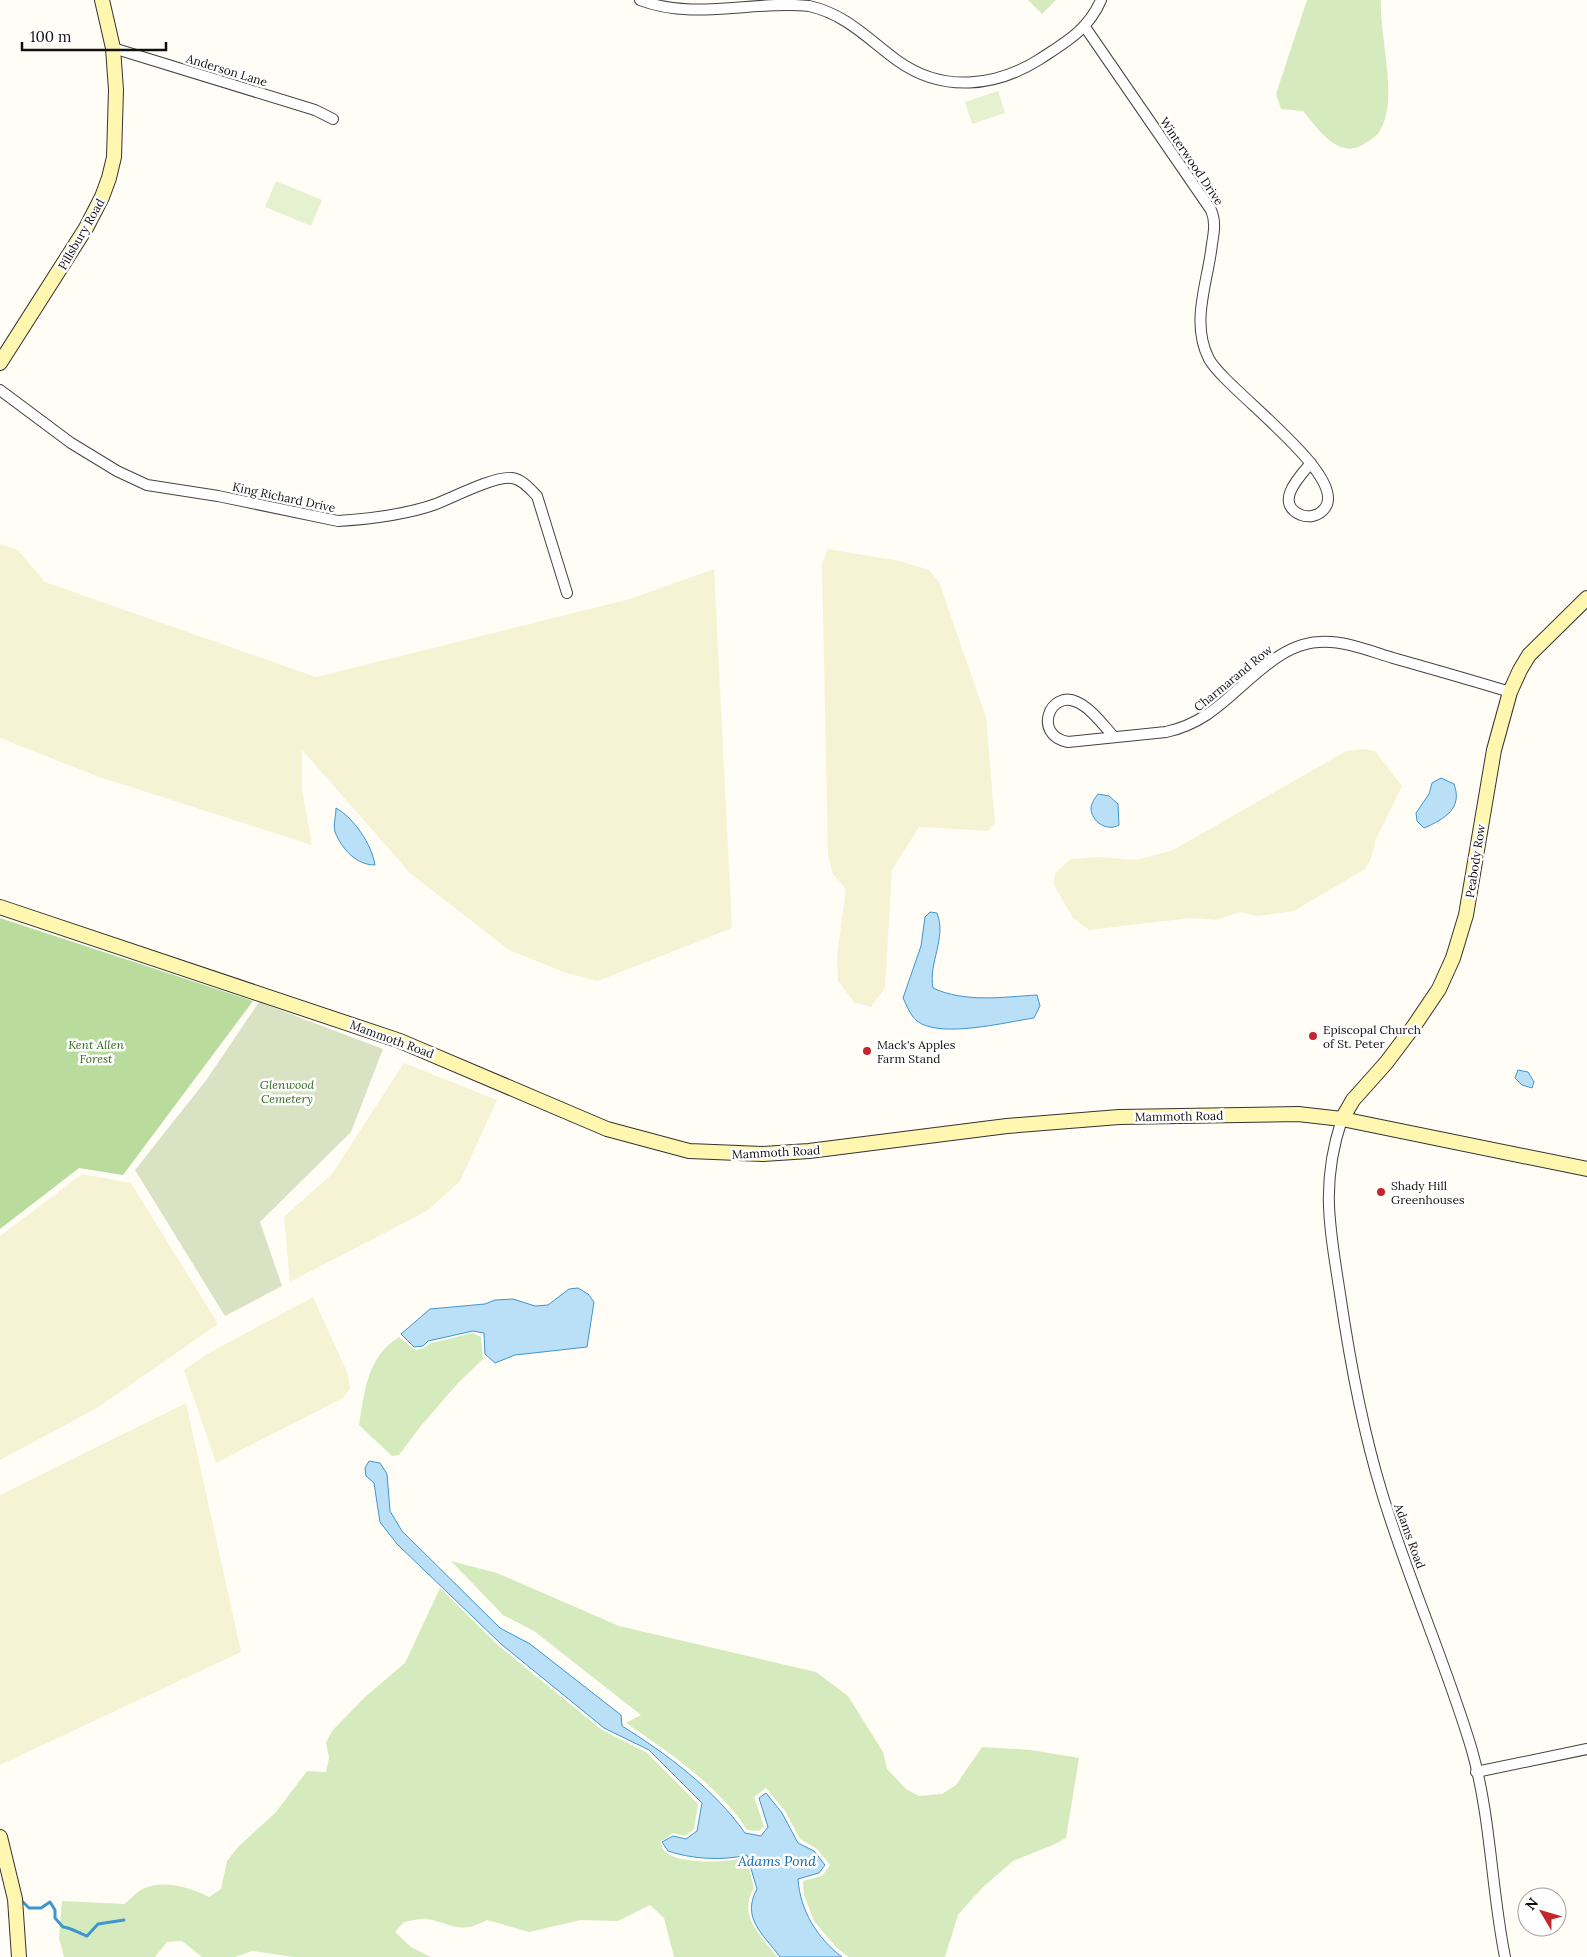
<svg xmlns="http://www.w3.org/2000/svg" width="1587" height="1957" font-family="Lora,serif">
<style>
.farmland{fill:#f6f3d4}
.green{fill:#d5ebbd}
.forest{fill:#b9dc9c}
.cemetery{fill:#d9e3c4}
.pitch{fill:#e6f2cf}
.water{fill:#b9e0f7;stroke:#3f96cf}
.lines{fill:none;stroke-linecap:round;stroke-linejoin:round}
.stream{stroke:#3f96cf;stroke-width:3}
.street-casing{stroke:#444;stroke-width:12}
.secondary-casing{stroke:#333;stroke-width:16}
.street{stroke:#fff;stroke-width:10}
.secondary{stroke:#fff6b0;stroke-width:14}
.poi-dot{fill:#c4262e;stroke:#fff;stroke-width:2}
.labels{text-anchor:middle;dominant-baseline:central;stroke-width:5;stroke-linejoin:round;paint-order:stroke}
.street-label{font-size:12px;fill:#111;stroke:#fff}
.poi-label{font-size:12px;fill:#111;stroke:#fff;text-anchor:start}
.park-label{font-size:12px;font-style:italic;fill:#2f6b1f;stroke:#fff}
.water-label{font-size:14px;font-style:italic;fill:#1768a6;stroke:#fff}
</style>
<rect width="100%" height="100%" fill="#fffdf5"/>
<g class="farmland">
<polygon points="0,544 18,550 45,582 316,677 630,599 714,569 732,928 598,981 569,974 509,950 411,874 302,750 302,789 312,845 99,777 0,738"/>
<polygon points="828,549 900,561 929,570 939,582 986,717 995,824 988,831 919,827 892,870 885,988 871,1007 855,1003 838,981 837,956 846,889 833,874 828,857 822,563"/>
<polygon points="1363,749 1375,751 1402,786 1376,839 1371,858 1365,869 1294,911 1258,916 1240,912 1216,920 1191,918 1089,930 1073,918 1054,885 1055,873 1071,859 1097,857 1137,860 1173,850 1346,751"/>
<polygon points="404,1063 497,1100 460,1181 427,1211 290,1282 284,1217 332,1174"/>
<polygon points="82,1174 131,1183 218,1324 97,1408 0,1460 0,1236"/>
<polygon points="313,1297 347,1372 350,1388 343,1398 216,1463 184,1370 207,1354"/>
<polygon points="186,1403 241,1652 0,1765 0,1495"/>
</g>
<g class="green">
<polygon points="1028,0 1056,0 1042,14"/>
<path d="M1307,0h74c-2,37 19,102 -2,132 -3,5 -11,9 -15,12 -26,17 -47,-17 -61,-33l-22,-2 -5,-15z"/>
<path d="M473,1333l8,4 2,22 -25,24 -38,44 -21,28 -7,1 -33,-31c6,-35 8,-68 40,-88l16,13 9,-2 7,-5z"/>
<path d="M451,1561l46,12 122,53 197,46 32,24 35,56 4,17 19,20 13,7 23,-2 14,-9 26,-38 49,3 48,8 -13,80 -13,7 -40,16 -31,27 -24,27 -13,42h-96l-13,-10 -22,-26 -10,-26 -1,-14 19,-5 8,-11 -13,-16 -17,-10 -15,-28 -19,-23 -12,9 10,29 -5,5 -12,-1c-29,-45 -77,-77 -121,-107l15,-8 -107,-84 -31,-16z"/>
<path d="M440,1588l59,58 103,84 44,22 52,52 -4,25 -9,7 -12,-3 -13,9c2,4 4,10 8,12 17,10 60,9 78,3l8,31c-17,28 7,47 23,69h-103l-10,-39 -14,-13 -32,16 -37,-1 -52,12 -42,-12c-29,15 -33,4 -60,-1 -7,-1 -16,2 -23,3l-9,10 16,15 20,10h-137l-42,-6 -17,6h-33l-20,-16 -15,1 -12,15h-91l-5,-19 3,-37 62,3c6,-4 12,-12 19,-15 20,-10 47,-1 66,8l12,-8 6,-28 11,-14 38,-35 31,-41 19,1 3,-14 -3,-15 6,-12 33,-34 40,-34z"/>
</g>
<polygon class="forest" points="0,918 253,1001 123,1175 79,1168 0,1229"/>
<polygon class="cemetery" points="259,1002 383,1049 351,1132 260,1222 282,1286 225,1316 135,1170 207,1079"/>
<g class="pitch">
<polygon points="998,91 1005,113 972,124 965,102"/>
<polygon points="276,181 322,200 311,226 265,207"/>
</g>
<g class="water">
<path d="M1441,778l13,6c9,24 -9,35 -30,44l-7,-7 -1,-8 13,-19 3,-11z"/>
<path d="M1098,794l11,2 9,8 1,21c-12,7 -27,-3 -28,-16 0,-6 4,-11 7,-15z"/>
<path d="M336,808c18,10 36,37 39,57 -19,0 -33,-16 -40,-33 -2,-7 1,-17 1,-24z"/>
<path d="M930,912l7,1c10,25 -9,50 -4,75 32,15 70,9 104,7l3,11 -6,12c-28,4 -94,21 -117,3 -7,-6 -10,-15 -14,-23l18,-52 4,-29z"/>
<polygon points="1518,1070 1528,1072 1534,1082 1532,1088 1522,1085 1515,1078"/>
<polygon points="578,1288 588,1294 594,1302 587,1347 515,1355 495,1363 485,1354 484,1333 473,1331 428,1341 423,1346 414,1347 401,1334 430,1309 485,1304 495,1300 513,1299 535,1306 548,1305 569,1289"/>
<path d="M369,1461l11,2 7,11 3,37 12,20 98,97 30,16 91,71 1,11c45,28 92,63 123,107l16,3 7,-9 -9,-29 7,-5 16,20 16,30 16,8 11,14 -6,8 -21,6c2,31 19,59 44,78h-62c-17,-23 -39,-39 -23,-68l-10,-34c-24,6 -56,4 -79,-4l-6,-9 11,-6 13,3 11,-8 5,-28 -53,-53 -45,-22 -103,-84 -104,-100 -17,-22 -6,-39 -8,-7 -1,-8z"/>
</g>
<g class="lines">
<path class="stream" d="M22,1901l7,7h12l9,-6 5,8v8l8,9c9,1 15,6 24,9l11,-12 26,-4"/>
<g class="street-casing">
<g id="street">
<path d="M640,0c54,21 114,0 169,6 37,8 60,34 89,55 45,32 98,26 142,-2 26,-17 48,-29 61,-59"/>
<path d="M1085,27l126,183c5,12 3,22 1,34 -4,38 -22,78 -3,115 16,30 140,116 116,149 -6,8 -16,10 -24,7 -28,-12 -1,-39 10,-52"/>
<polyline points="113,48 315,110 333,119"/>
<path d="M0,390l71,53 46,28 30,14 71,11 120,25c30,-2 70,-7 98,-17 18,-7 58,-28 76,-26 10,1 18,11 25,18l30,97"/>
<path d="M1114,737c-10,-11 -23,-29 -37,-35 -27,-13 -45,33 -9,40l98,-10c46,-10 66,-41 102,-68 15,-12 32,-21 51,-22 25,-2 51,9 74,16 39,11 78,22 117,34"/>
<path d="M1342,1119c-22,66 -12,109 -2,175 10,68 22,134 42,199 26,86 63,168 89,254 20,68 20,141 34,210"/>
<polyline points="1476,1772 1587,1749"/>
</g>
</g>
<g class="secondary-casing">
<g id="secondary">
<polyline points="0,363 86,228 102,197 109,178 114,157 116,90 113,48 102,0"/>
<polyline points="0,907 400,1041 607,1129 689,1151 763,1154 809,1151 1007,1126 1119,1117 1298,1114 1342,1119 1587,1169"/>
<polyline points="1342,1119 1353,1100 1386,1063 1414,1026 1439,989 1453,958 1466,915 1494,750 1510,692 1520,670 1529,655 1587,598"/>
<polyline points="0,1837 15,1899 19,1957"/>
</g>
</g>
<use href="#street" class="street"/>
<use href="#secondary" class="secondary"/>
</g>
<g class="poi-dot">
<circle cx="1313" cy="1036" r="5"/>
<circle cx="867" cy="1051" r="5"/>
<circle cx="1381" cy="1192" r="5"/>
</g>
<g class="labels">
<g class="street-label">
<text transform="translate(227 70) rotate(17)">Anderson Lane</text>
<text transform="translate(1192 161) rotate(56)">Winterwood Drive</text>
<text transform="translate(81 234) rotate(-60)">Pillsbury Road</text>
<text transform="translate(284 497) rotate(12)">King Richard Drive</text>
<text transform="translate(1233 678) rotate(-39)">Charmarand Row</text>
<text transform="translate(1475 861) rotate(-81)">Peabody Row</text>
<text transform="translate(392 1039) rotate(20)">Mammoth Road</text>
<text transform="translate(1179 1116) rotate(-1)">Mammoth Road</text>
<text transform="translate(776 1152) rotate(-3)">Mammoth Road</text>
<text transform="translate(1410 1536) rotate(70)">Adams Road</text>
</g>
<g class="poi-label">
<text x="1323" y="1029">Episcopal Church<tspan x="1323" dy="14">of St. Peter</tspan></text>
<text x="877" y="1044">Mack's Apples<tspan x="877" dy="14">Farm Stand</tspan></text>
<text x="1391" y="1185">Shady Hill<tspan x="1391" dy="14">Greenhouses</tspan></text>
</g>
<g class="park-label">
<text x="96" y="1044">Kent Allen<tspan x="96" dy="14">Forest</tspan></text>
<text x="287" y="1084">Glenwood<tspan x="287" dy="14">Cemetery</tspan></text>
</g>
<g class="water-label">
<text x="777" y="1861">Adams Pond</text>
</g>
</g>
<g transform="translate(1542 1912) rotate(308)"><circle r="24" fill="#ffffff" stroke="#a0a0a0"/>
<path d="M0-4L9 19L0 12L-9 19Z" fill="#c4262e"/>
<text y="-8" font-size="14" font-weight="bold" text-anchor="middle" fill="#111111">N</text>
</g>
<path d="M22 42v8h144v-8" fill="none" stroke="#111111" stroke-width="2.5"/>
<text x="30" y="42" font-size="15" fill="#111111" stroke="#ffffff" stroke-width="4" paint-order="stroke">100 m</text>
</svg>
